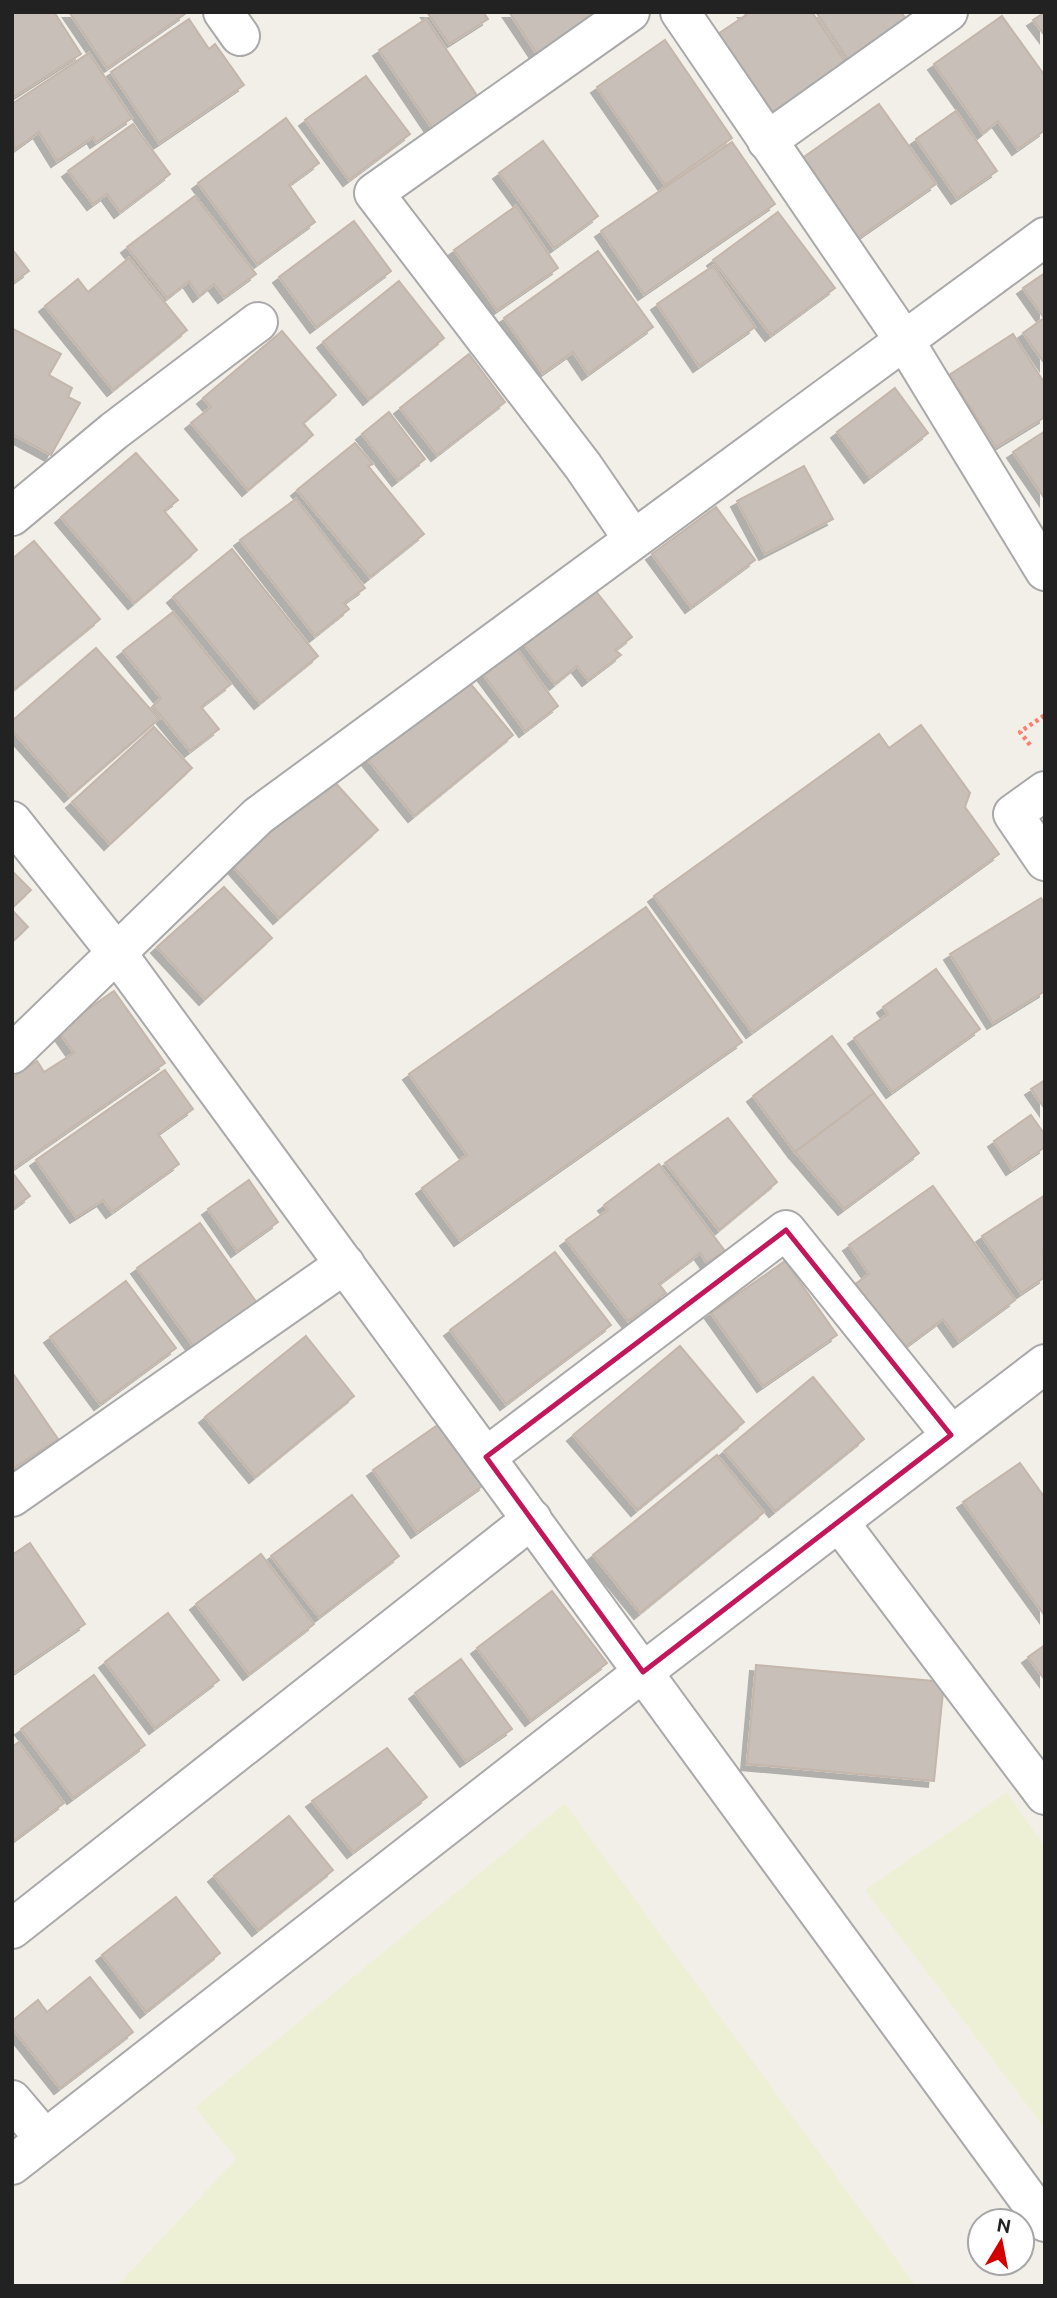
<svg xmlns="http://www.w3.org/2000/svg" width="1057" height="2298" font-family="Ubuntu,sans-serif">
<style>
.farmland{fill:#eef0d5}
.building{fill:#c7bfb8;stroke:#c4b6ab;stroke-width:2;filter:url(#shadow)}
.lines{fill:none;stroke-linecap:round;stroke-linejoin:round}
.minor-casing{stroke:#a9a9a9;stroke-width:42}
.path{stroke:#fa8072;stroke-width:4.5;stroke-dasharray:3.5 3.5;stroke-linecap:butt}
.minor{stroke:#fff;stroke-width:38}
.marked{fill:none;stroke:#c2185b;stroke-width:5;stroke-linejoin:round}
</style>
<defs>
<filter id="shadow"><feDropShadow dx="-6" dy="6" stdDeviation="0" flood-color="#0004"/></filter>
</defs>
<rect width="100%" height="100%" fill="#f2efe9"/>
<g class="farmland">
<polygon points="1007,1792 1045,1847 1045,2129 865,1890"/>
<polygon points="565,1803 916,2286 117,2286 236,2159 195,2107"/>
</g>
<g class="building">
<polygon points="12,12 54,12 81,54 12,98"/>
<polygon points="69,12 184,12 185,14 107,68"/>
<polygon points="427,12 483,12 488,19 449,44"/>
<polygon points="509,12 593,12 596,15 537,54"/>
<polygon points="744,12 812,12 850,69 772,122 715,36 746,15"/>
<polygon points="816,12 901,12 911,26 852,65"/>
<polygon points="1045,12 1045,36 1033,20"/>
<polygon points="1002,16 1045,76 1045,130 1018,149 998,121 983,133 934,64"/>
<polygon points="189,19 209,49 215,44 244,85 159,143 111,72"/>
<polygon points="426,19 480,100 434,131 379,50"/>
<polygon points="665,40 732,138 665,185 597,87"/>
<polygon points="89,53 132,118 96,142 93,137 57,161 39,132 14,150 12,104"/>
<polygon points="366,76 410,134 349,180 305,120"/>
<polygon points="879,104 936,184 858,238 801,159"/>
<polygon points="956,111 997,171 957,198 916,139"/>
<polygon points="286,118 319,163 289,185 315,222 257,264 198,183"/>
<polygon points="133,124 170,174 120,212 107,194 93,204 68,171"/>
<polygon points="543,141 598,216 554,248 499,173"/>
<polygon points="732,142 775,204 644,294 601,231"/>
<polygon points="195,196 256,274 224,297 214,284 199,296 189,281 167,298 127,247"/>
<polygon points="516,206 558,268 497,310 454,250"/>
<polygon points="778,212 835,288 771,335 713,260"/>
<polygon points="354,221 391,271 316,327 279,277"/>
<polygon points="12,249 29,271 12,283"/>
<polygon points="598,251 653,327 588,374 573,352 543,373 504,318"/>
<polygon points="129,258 187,330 113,390 45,306 78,279 88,292"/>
<polygon points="713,266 755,327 699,366 657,304"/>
<polygon points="1045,273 1045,364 1023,333 1044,318 1023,288"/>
<polygon points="399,281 444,338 369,399 323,342"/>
<polygon points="13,329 61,354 49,375 72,388 68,397 80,403 51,455 12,434"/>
<polygon points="282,331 336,395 303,423 313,435 248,490 191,423 211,407 203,398"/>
<polygon points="1013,334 1045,384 1045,417 996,447 949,375"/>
<polygon points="469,354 505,402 437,455 400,408"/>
<polygon points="895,388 928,433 870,477 837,432"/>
<polygon points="389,412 425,459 398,480 362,434"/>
<polygon points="1045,431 1045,499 1013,452"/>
<polygon points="355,443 373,464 368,466 424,534 370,577 297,490"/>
<polygon points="136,453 178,500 164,511 197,550 134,603 61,517"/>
<polygon points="804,466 833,519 765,554 737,501"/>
<polygon points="296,499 365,588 344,603 349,609 315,636 240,540"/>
<polygon points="716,507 755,560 691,607 652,554"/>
<polygon points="34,541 100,619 12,691 12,559"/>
<polygon points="232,549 318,656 260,703 173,597"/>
<polygon points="591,585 632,637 615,650 621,655 588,680 577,666 555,684 520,639"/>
<polygon points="173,612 231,684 201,707 219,729 190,751 153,706 161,698 123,651"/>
<polygon points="96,648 159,719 70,796 12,730 12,721"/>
<polygon points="517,649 558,706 525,731 483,674"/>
<polygon points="464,676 513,735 414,816 365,756"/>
<polygon points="921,725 970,793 965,807 999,854 752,1032 654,896 879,734 889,748"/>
<polygon points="154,727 192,768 110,844 72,802"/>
<polygon points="331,778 378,830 279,918 233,866"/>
<polygon points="12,871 31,890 12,908"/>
<polygon points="224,887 272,938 205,999 157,947"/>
<polygon points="1041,898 1045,904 1045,991 993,1023 950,954"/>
<polygon points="646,907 742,1042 460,1240 422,1188 467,1155 409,1074"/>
<polygon points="12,910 28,927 12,942"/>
<polygon points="936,969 980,1029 892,1092 854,1038 888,1014 883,1007"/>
<polygon points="114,991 165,1063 14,1168 12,1165 12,1078 37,1061 44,1072 74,1053 58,1030"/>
<polygon points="832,1036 874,1093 795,1152 753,1096"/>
<polygon points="165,1070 193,1109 158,1134 179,1164 112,1212 103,1200 76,1217 36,1160"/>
<polygon points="1045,1080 1045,1109 1031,1089"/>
<polygon points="874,1093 919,1153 844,1209 795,1152"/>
<polygon points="1031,1115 1045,1135 1045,1147 1012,1169 994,1141"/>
<polygon points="728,1118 777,1182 719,1230 665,1163"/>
<polygon points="659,1164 725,1251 707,1263 700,1253 659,1284 666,1293 628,1321 566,1240 608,1210 604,1205"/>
<polygon points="12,1172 30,1196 12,1209"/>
<polygon points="249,1180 278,1222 237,1251 208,1209"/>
<polygon points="933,1186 1015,1300 959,1341 943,1319 901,1350 854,1285 869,1274 849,1245"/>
<polygon points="1045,1195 1045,1247 1043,1248 1045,1277 1021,1293 982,1236"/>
<polygon points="200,1223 257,1303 194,1347 137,1268"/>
<polygon points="555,1252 611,1325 506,1404 450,1330"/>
<polygon points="785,1261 837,1335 763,1386 711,1313"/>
<polygon points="126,1281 176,1348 100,1404 50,1337"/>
<polygon points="306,1336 354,1396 255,1477 205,1417"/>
<polygon points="680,1346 744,1422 637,1510 573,1435"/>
<polygon points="12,1372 58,1439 12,1469"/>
<polygon points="813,1377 864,1439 775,1511 724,1451"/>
<polygon points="442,1422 485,1484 417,1532 373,1470"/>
<polygon points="717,1455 764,1512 640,1613 593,1555"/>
<polygon points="1020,1463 1045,1498 1045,1616 963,1502"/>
<polygon points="352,1495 399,1556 319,1617 271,1556"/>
<polygon points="30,1543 85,1624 12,1674 12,1555"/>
<polygon points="261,1554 314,1624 249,1674 196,1604"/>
<polygon points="552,1591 607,1663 531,1720 477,1648"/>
<polygon points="168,1613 219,1680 155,1728 105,1662"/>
<polygon points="1045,1645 1045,1680 1028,1657"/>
<polygon points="461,1659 512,1729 466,1761 415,1693"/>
<polygon points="756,1665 944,1682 934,1781 747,1764"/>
<polygon points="94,1675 145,1745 73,1798 21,1729"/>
<polygon points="19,1742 64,1803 12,1842 12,1747"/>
<polygon points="387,1748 427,1797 353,1852 312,1801"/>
<polygon points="289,1816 333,1870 258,1930 214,1876"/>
<polygon points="176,1897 220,1953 146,2012 102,1955"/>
<polygon points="90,1977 133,2032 60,2088 12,2028 12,2021 38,2000 47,2012"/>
</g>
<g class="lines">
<g class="minor-casing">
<g id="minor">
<polyline points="223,12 240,36"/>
<polyline points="630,12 374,193 583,466 633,539"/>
<polyline points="680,12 904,340 1045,571"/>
<polyline points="767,141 948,12"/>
<polyline points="12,516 114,431 258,322"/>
<polyline points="1045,791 1013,814 1045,861"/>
<polyline points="12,821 116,952 1045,2222"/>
<polyline points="12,1054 258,816 1045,237"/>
<polyline points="486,1457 786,1230 951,1435"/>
<polyline points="12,1497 345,1264"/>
<polyline points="839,1522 1045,1795"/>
<polyline points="12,1929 532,1519"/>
<polyline points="12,2100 45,2139"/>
<polyline points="12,2165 643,1672 1045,1364"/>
</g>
</g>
<polyline class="path" points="1030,745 1020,732 1045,715"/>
<use href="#minor" class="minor"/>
</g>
<path class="marked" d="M786,1230l165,205 -308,237 -157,-215z"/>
<rect width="1057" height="2298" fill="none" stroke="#222222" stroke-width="28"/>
<g transform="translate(1001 2242) rotate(10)"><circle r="33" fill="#ffffff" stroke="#a7a7a7" stroke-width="2"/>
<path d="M0-5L12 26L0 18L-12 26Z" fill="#d40000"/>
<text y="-10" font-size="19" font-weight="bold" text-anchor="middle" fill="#222222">N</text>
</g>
</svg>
